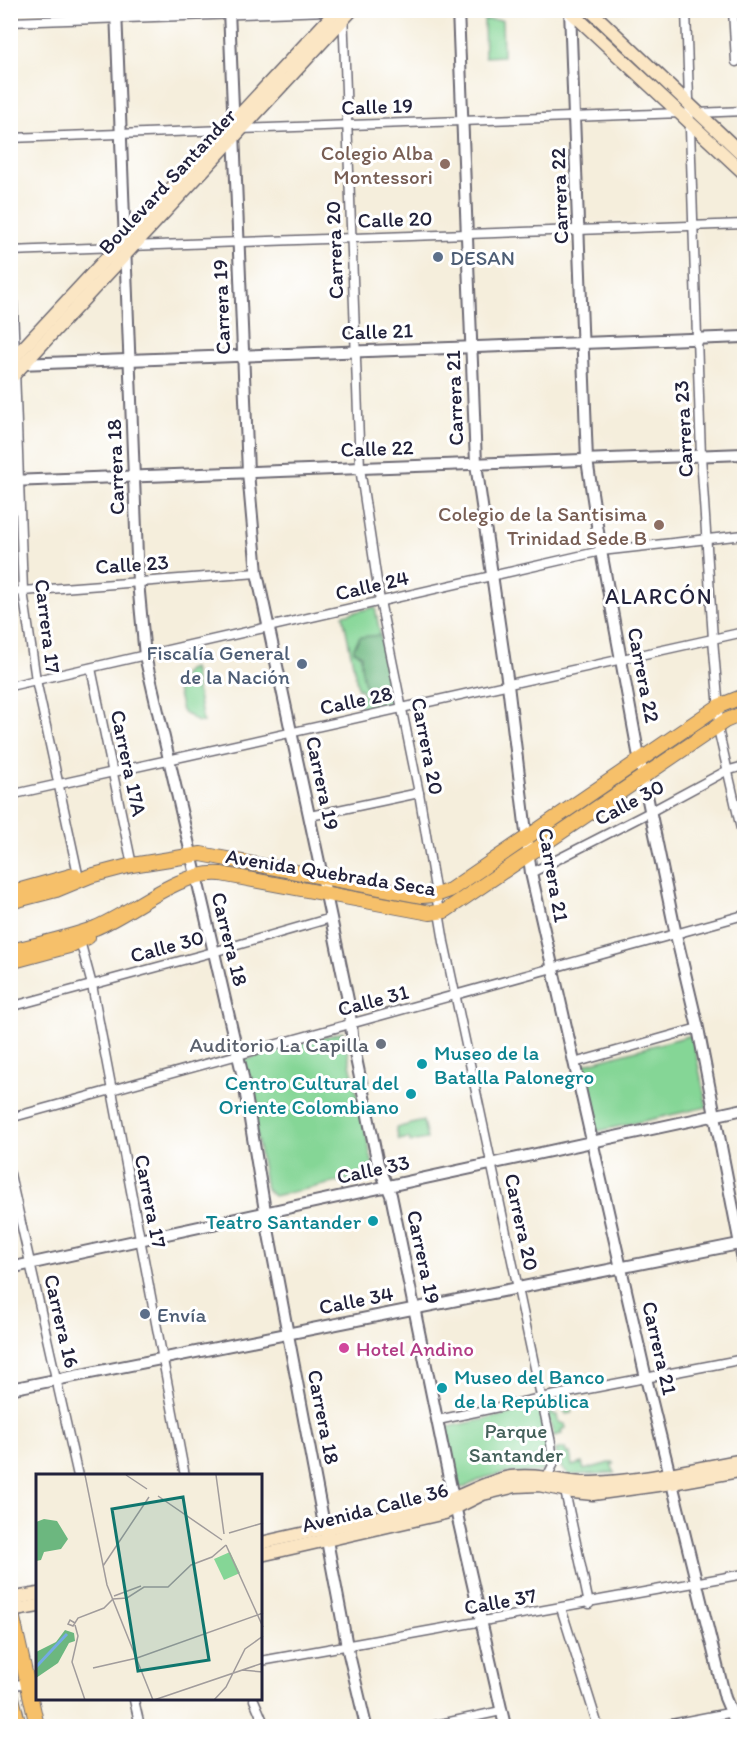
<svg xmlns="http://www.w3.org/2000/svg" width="755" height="1737" font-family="Itim,sans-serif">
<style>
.green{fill:#85d696;stroke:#547c68;stroke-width:1.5}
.forest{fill:#6cb77f;stroke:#476c5d;stroke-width:1.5}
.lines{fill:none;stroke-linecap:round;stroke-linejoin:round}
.minor-casing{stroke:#6c6973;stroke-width:11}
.tertiary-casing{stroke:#6c6973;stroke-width:14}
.secondary-casing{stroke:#6c6973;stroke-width:15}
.primary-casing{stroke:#6c6973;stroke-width:16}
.minor{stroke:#fff;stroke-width:8}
.tertiary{stroke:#fff;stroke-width:10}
.secondary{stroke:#fbe6c4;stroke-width:12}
.primary{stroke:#f6c06b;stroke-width:14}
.education-dot{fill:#8d6e63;stroke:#fff;stroke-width:2}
.service-dot{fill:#5c6f8a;stroke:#fff;stroke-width:2}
.worship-dot{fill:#6b7280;stroke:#fff;stroke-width:2}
.culture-dot{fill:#0f9aa8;stroke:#fff;stroke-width:2}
.hotel-dot{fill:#d1479c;stroke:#fff;stroke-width:2}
.labels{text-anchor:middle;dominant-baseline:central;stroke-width:6;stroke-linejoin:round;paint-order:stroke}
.street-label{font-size:21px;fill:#22223b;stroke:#fff}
.education-label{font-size:21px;fill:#785e54;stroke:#fff;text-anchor:end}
.service-label{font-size:21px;fill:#4e5e75;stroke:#fff;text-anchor:start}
.worship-label{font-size:21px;fill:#5b616d;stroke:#fff;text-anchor:end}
.culture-label{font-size:21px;fill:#0d838f;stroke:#fff;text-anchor:start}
.hotel-label{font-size:21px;fill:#b23c85;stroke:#fff;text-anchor:start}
.park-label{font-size:21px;fill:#45615b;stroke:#fff}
.neighbourhood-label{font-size:22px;letter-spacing:1.5px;fill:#22223b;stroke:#fff}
.inset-river{fill:none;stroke:#74abe3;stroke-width:3}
.inset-road{fill:none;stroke:#a19c9c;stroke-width:1.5}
.view{fill:#0f766e;fill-opacity:0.15;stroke:#0f766e;stroke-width:3}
.inset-edge{fill:none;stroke:#22223b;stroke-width:3}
</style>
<rect width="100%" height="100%" fill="#fff"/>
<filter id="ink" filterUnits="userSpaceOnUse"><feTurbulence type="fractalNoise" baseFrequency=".0167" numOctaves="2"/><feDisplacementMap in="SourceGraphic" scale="12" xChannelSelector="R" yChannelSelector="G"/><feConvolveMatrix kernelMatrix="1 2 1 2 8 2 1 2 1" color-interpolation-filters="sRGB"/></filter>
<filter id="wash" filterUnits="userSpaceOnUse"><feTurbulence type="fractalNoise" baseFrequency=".008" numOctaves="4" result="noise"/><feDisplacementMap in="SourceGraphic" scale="24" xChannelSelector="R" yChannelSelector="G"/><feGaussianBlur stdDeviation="1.35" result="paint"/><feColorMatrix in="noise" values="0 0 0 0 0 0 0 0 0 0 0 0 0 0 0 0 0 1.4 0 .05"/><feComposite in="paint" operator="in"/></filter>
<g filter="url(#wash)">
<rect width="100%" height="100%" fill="#f5eedc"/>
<g class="green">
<polygon points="484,20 502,20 503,56 485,57"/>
<polygon points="375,607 393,702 361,709 359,701 363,696 361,689 358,689 343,615"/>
<polygon points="193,668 203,722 198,722 182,711 176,685 187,670"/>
<polygon points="343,1032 375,1174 274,1196 266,1189 244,1060"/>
<polygon points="692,1035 707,1107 594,1132 578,1066"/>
<polygon points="423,1121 427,1139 410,1142 409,1138 399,1140 396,1128"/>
<polygon points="553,1399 568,1399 572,1413 566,1414 562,1407 555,1408 552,1414 557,1415 558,1422 565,1424 566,1428 561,1430 562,1434 554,1436 545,1407"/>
<polygon points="534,1409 540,1412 550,1459 541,1472 504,1473 484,1478 463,1488 458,1486 443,1428"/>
<polygon points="565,1448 566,1453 570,1453 572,1466 582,1463 584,1470 613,1462 614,1464 611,1465 615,1473 570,1475 562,1469 555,1450"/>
</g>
<path class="forest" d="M380,635l11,58 -21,2c-6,-7 -10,-30 -9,-40l-7,-4v-4l6,-10z"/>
</g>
<g filter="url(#ink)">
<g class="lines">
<g class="minor-casing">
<g id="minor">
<polyline points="343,10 360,468 380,601 419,793 444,942 551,1443 553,1465 547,1477"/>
<polyline points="686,10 701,456 713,639 718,698 719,733 744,842"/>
<polyline points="733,10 736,62"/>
<polyline points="10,22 359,10"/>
<polyline points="697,113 744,111"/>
<polyline points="239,129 682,113"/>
<polyline points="10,138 226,130"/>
<polyline points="10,234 15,357"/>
<polyline points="130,246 744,224"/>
<polyline points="10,251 117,247"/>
<polyline points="15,370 23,591 36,680 78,874"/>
<polyline points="10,592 257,573"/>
<polyline points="91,668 132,865"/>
<polyline points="10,686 601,551 744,535"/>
<polyline points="10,795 744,632"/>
<polyline points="310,816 419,793"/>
<polyline points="531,873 650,812 726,771 744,766"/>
<polyline points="79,937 92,985 185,1476"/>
<polyline points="10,1007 213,952 331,918"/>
<polyline points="574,1063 698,1028"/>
<polyline points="10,1118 744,915"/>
<polyline points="10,1174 78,1476"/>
<polyline points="438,1420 541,1398 744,1359"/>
<polyline points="565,1491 589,1604"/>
<polyline points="561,1608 598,1726"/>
<polyline points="261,1661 744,1574"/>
<polyline points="10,1685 38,1683"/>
<polyline points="134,1700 140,1726"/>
<polyline points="254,1700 265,1726"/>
<polyline points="431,1726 501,1711"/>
<polyline points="661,1726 744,1710"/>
</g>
</g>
<g class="tertiary-casing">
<g id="tertiary">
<polyline points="116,10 138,582 145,656 243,1077 268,1229 347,1646 366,1726"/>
<polyline points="229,10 248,472 257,573 331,918 349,1005 353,1044 378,1164 391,1195 451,1488 505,1726"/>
<polyline points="458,10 476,464 508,685 531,873 646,1378 725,1698 737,1726"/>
<polyline points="570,10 587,460 601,551 638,752 676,935 698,1028 744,1265"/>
<polyline points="19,364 744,337"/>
<polyline points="10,481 744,454"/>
<polyline points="10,1268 744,1109"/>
<polyline points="10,1389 744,1243"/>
</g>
</g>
<g class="secondary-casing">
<g id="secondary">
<polyline points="569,10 744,173"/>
<polyline points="590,10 744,156"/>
<polyline points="10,362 337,10"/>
<polyline points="10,379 352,10"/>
<path d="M261,1543c60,-14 122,-26 182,-41 23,-7 43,-21 68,-25 31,-4 51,7 81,6 51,-2 102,-14 152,-23"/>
<polyline points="261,1555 445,1513 483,1494 516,1486 539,1485 573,1492 593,1494 672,1483 744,1470"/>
<polyline points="10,1599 38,1594"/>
<polyline points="10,1611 38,1606"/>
</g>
</g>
<g class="primary-casing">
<g id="primary">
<polyline points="10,893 74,875"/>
<polyline points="10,902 56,890 90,876 132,865 201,854 422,896 436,895 450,890 719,706 744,696"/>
<path d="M10,951c29,-7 58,-13 85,-23 39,-16 84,-58 126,-54l209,39 15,-2 280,-190 19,-8"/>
<polyline points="10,962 69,946 88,937"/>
<polyline points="10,1605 37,1726"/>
<polyline points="10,1690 19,1726"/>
</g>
</g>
<use href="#minor" class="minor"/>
<use href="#tertiary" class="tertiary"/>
<use href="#secondary" class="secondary"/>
<use href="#primary" class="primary"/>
</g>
</g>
<g class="education-dot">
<circle cx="445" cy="164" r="6"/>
<circle cx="659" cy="525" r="6"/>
</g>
<g class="service-dot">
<circle cx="438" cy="257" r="6"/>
<circle cx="302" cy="664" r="6"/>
<circle cx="145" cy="1314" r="6"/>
</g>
<circle class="worship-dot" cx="381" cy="1044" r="6"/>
<g class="culture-dot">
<circle cx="422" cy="1064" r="6"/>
<circle cx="411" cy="1094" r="6"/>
<circle cx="373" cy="1221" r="6"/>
<circle cx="442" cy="1388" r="6"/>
</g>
<circle class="hotel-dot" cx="344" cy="1348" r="6"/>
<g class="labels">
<g class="street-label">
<text transform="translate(377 106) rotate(-2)">Calle 19</text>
<text transform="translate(167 181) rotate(-47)">Boulevard Santander</text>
<text transform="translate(559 196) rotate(-92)">Carrera 22</text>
<text transform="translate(395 219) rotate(-2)">Calle 20</text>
<text transform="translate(334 250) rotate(-92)">Carrera 20</text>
<text transform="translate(221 307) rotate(-92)">Carrera 19</text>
<text transform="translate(377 331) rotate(-2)">Calle 21</text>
<text transform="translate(454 398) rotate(-92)">Carrera 21</text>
<text transform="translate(683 429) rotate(-93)">Carrera 23</text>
<text transform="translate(377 448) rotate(-2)">Calle 22</text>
<text transform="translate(115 467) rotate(-92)">Carrera 18</text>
<text transform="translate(132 564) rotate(-4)">Calle 23</text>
<text transform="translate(372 585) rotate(-13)">Calle 24</text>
<text transform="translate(48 626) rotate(83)">Carrera 17</text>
<text transform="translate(644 675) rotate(79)">Carrera 22</text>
<text transform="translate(356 700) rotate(-12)">Calle 28</text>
<text transform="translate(428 746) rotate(79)">Carrera 20</text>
<text transform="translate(129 763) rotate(78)">Carrera 17A</text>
<text transform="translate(323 783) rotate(78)">Carrera 19</text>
<text transform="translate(629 802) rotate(-28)">Calle 30</text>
<text transform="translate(331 872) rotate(9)">Avenida Quebrada Seca</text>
<text transform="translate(554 875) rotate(80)">Carrera 21</text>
<text transform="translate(230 939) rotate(76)">Carrera 18</text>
<text transform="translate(167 946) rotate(-15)">Calle 30</text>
<text transform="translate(373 1000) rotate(-15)">Calle 31</text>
<text transform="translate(373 1169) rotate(-12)">Calle 33</text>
<text transform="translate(151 1201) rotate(79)">Carrera 17</text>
<text transform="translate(522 1222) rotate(78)">Carrera 20</text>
<text transform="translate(424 1257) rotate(78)">Carrera 19</text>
<text transform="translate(356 1300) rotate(-11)">Calle 34</text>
<text transform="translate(62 1321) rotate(77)">Carrera 16</text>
<text transform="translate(660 1348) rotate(77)">Carrera 21</text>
<text transform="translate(324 1417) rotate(79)">Carrera 18</text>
<text transform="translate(375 1507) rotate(-14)">Avenida Calle 36</text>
<text transform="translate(500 1601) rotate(-10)">Calle 37</text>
</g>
<g class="education-label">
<text x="433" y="152">Colegio Alba<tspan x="433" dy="24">Montessori</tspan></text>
<text x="647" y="513">Colegio de la Santisima<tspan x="647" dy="24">Trinidad Sede B</tspan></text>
</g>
<g class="service-label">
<text x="450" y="257">DESAN</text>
<text x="290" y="652" text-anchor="end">Fiscalía General<tspan x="290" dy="24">de la Nación</tspan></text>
<text x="157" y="1314">Envía</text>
</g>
<g class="worship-label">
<text x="369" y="1044">Auditorio La Capilla</text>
</g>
<g class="culture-label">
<text x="434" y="1052">Museo de la<tspan x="434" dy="24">Batalla Palonegro</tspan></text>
<text x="399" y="1082" text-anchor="end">Centro Cultural del<tspan x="399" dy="24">Oriente Colombiano</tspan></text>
<text x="361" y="1221" text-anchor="end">Teatro Santander</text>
<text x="454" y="1376">Museo del Banco<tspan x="454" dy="24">de la República</tspan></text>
</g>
<g class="hotel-label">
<text x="356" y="1348">Hotel Andino</text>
</g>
<g class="park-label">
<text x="516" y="1430">Parque<tspan x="516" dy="24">Santander</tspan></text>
</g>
<g class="neighbourhood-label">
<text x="659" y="596">ALARCÓN</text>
</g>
</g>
<g transform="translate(36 1474)">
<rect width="226" height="226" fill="#f5eedc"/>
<path d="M194,78l10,21 -16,7 -10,-21z" fill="#85d696"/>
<path d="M8,45l13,2 11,18 -7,10 -17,3 -3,8 -5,1v-39zM29,156l9,3 1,8 -6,2 -11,20 -22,15v-26l20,-10z" fill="#6cb77f"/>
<path class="inset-river" d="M0,193l31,-33"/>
<path class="inset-road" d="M49,1l22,110 46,115M90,1l21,14M180,1l8,59M122,22l64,44M193,59l34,-10M190,71l37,82M67,92l46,-69M78,122l27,-10M39,149l-5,-3 -2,4 5,2 5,-8 26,-10 9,-9 14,-1 17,-11h24l23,-22 21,-8 14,-12M39,151l3,11 -6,26 13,38M57,194l44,-10 126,-45M206,196l21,2M118,226l109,-37M178,226l12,-13 19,-38 18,-13"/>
<path class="view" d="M147,23l26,163 -71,11 -26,-162z"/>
<rect width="226" height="226" class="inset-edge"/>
</g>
<rect width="755" height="1737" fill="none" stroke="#fff" stroke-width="36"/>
</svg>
